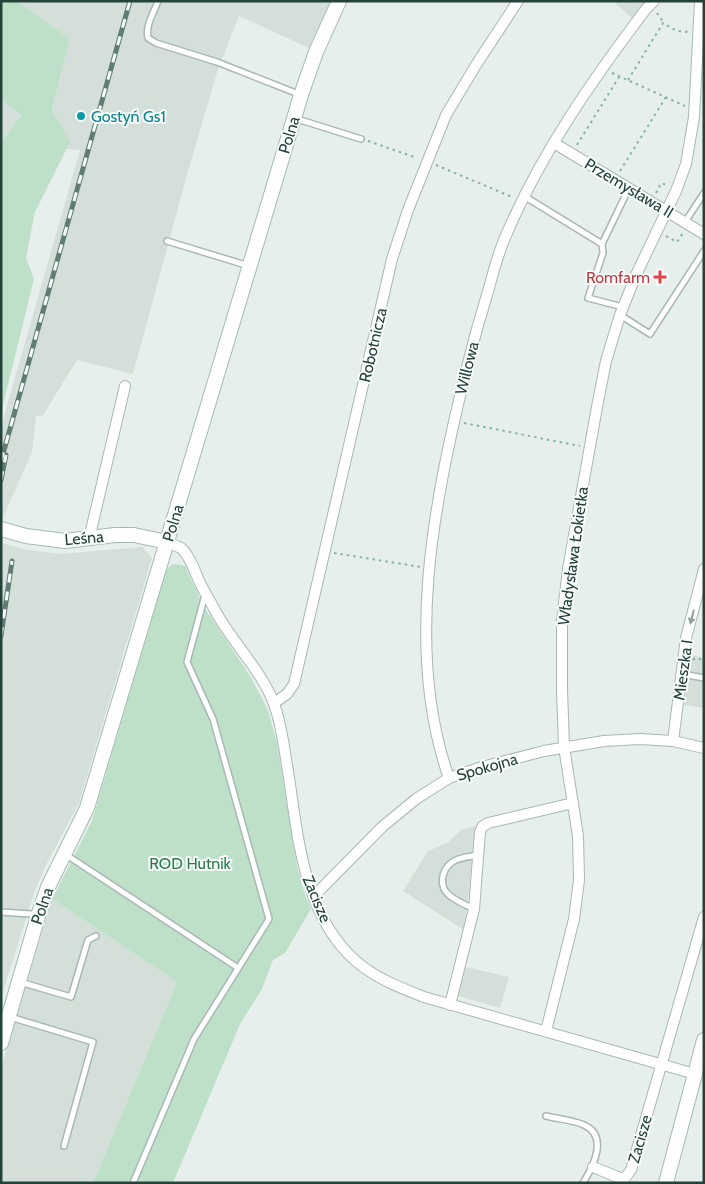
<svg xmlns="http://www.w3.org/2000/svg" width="705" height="1184" font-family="Cabin,sans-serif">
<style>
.built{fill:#d4dfda}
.green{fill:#bfe0c8}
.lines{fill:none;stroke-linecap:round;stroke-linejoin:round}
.lane-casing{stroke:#a8b8b2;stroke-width:8}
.street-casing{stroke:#a8b8b2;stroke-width:12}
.secondary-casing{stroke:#a4bbb3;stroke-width:16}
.path{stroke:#86b3a5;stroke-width:2;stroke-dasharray:2.5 4;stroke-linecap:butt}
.lane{stroke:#fff;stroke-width:5}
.street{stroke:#fff;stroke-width:10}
.secondary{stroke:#fff;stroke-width:14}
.rail-casing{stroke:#5f7d75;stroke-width:5}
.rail{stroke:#f7fbf9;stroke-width:3;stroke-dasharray:9;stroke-linecap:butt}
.oneway{fill:#92a09c}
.culture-dot{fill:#0f9aa8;stroke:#f7fbf9;stroke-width:2}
.health-dot{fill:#e0444e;stroke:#f7fbf9;stroke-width:2}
.labels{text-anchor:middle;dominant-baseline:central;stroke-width:4;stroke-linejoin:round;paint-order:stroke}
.culture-label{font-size:16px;fill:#0d838f;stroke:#f7fbf9;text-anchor:start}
.street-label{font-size:16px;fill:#24423a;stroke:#f7fbf9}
.health-label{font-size:16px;fill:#be3a42;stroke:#f7fbf9;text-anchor:end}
.park-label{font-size:16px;fill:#2d7a4b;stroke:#f7fbf9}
</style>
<rect width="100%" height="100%" fill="#e6efeb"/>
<g class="built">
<polygon points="17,1 334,1 309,48 239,16 218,69 188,171 133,374 77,360 42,417 36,415 32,452 1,522 1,427 80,150 55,148 44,143 70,39"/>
<polygon points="613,1 648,1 634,20"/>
<polygon points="1,99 21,115 1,142"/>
<polygon points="1,543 28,550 60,554 142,547 152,558 79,803 46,865 34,893 1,998"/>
<polygon points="689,655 704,658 704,708 680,704"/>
<polygon points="475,826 470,880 464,930 403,891 428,851 447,843 461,830"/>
<polygon points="52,899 177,982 93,1183 1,1183 1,1068"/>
<polygon points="466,967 509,977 500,1008 458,996"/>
</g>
<g class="green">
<polygon points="1,1 17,1 70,39 52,110 70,142 35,212 26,258 34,279 1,413 1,142 21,115 1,99"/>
<polygon points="176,564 185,566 204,607 252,679 268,710 277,744 297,866 305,895 311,909 285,953 273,960 262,989 240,1024 173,1183 93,1183 177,982 52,899 92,821 166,570 171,565"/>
</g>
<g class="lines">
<g class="lane-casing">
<g id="lane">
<path d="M158,1c-4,11 -13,25 -10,37l8,5 61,19 84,33"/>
<polyline points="294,118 361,139"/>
<polyline points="524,196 602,244"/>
<polyline points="685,222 704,193"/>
<polyline points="167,241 249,266"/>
<polyline points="623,307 588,298 603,253 602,244 629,188"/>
<polyline points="620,315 650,334 704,251"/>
<polyline points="682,674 704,678"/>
<polyline points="65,854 238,968"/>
<path d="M474,909c-9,-4 -18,-8 -25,-14 -10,-8 -8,-24 2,-32 7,-6 18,-6 27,-8"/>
<polyline points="1,912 31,914 37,916"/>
<polyline points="20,982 71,997 88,940 96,936"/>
<polyline points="10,1017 93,1042 64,1146"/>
<path d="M546,1116c12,3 27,4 38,9 25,11 9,42 -1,58"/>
<polyline points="133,1183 194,1039 269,919 213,719 187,662 205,595"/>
</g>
</g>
<g class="street-casing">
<g id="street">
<polyline points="554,143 704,234"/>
<polyline points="89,539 125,386"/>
<path d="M167,542c4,2 10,4 14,6 10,9 14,25 20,37 5,10 11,19 16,29 17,30 46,59 57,90 8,21 10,45 14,67 10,65 15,145 69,191 20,17 44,26 67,35l271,77"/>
<polyline points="274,703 287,694 294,684 392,259 408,210 446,115 476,65 518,1"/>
<polyline points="673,741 686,638 704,569"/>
<path d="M449,778c-45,-128 -15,-275 16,-403 7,-29 15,-58 24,-87 5,-19 10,-38 18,-55 35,-81 86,-154 139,-224l8,-8"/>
<polyline points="314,896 382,827 416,799 449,778 482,767 544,751 604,741 640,739 673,741 704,748"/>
<polyline points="450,1005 474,909 480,832 482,827 488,823 573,803"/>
<polyline points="546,1031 574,919 579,880 578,836 564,747 562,690 562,620 568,569 597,407 606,361 620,315 636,275 676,191 686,164 694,117 700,1"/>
<polyline points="593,1167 620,1178 625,1178 631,1170 704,917"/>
</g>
</g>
<g class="secondary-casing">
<g id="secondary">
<polyline points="1,529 26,536 65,541 115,535 134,535 167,542"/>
<polyline points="1,1043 38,916 48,887 87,808 301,95 316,52 339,1"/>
<polyline points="666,1183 704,1040"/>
</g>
</g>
<g class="path">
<polyline points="657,13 664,23"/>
<polyline points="612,73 685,106"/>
<polyline points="628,80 663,23 677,31 689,32"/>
<polyline points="368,141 417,158"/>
<polyline points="577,145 619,77"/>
<polyline points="436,165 512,197"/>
<polyline points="620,171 666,97"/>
<polyline points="656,193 661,183 667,185"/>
<polyline points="666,236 677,242 683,233"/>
<polyline points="464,423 580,446"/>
<polyline points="334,553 421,567"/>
<polyline points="693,660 695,658 704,660"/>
</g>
<use href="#lane" class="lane"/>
<use href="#street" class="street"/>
<use href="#secondary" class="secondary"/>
<g class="rail-casing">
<g id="rail">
<polyline points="1,461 130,1"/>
<polyline points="1,480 6,455"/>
<polyline points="1,636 12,561"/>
</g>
</g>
<use href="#rail" class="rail"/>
</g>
<defs><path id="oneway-solid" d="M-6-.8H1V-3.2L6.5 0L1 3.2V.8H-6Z" transform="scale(1.25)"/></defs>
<use class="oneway" href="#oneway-solid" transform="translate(692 617) rotate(104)"/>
<circle class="culture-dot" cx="81" cy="116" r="5"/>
<path class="health-dot" d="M657.5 269.5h5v5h5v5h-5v5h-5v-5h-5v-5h5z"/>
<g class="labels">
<g class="culture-label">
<text x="91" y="116">Gostyń Gs1</text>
</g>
<g class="street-label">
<text transform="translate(289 135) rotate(-73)">Polna</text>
<text transform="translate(629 188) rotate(31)">Przemysława II</text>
<text transform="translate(373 345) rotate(-77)">Robotnicza</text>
<text transform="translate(467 368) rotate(-76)">Willowa</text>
<text transform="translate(173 523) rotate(-73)">Polna</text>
<text transform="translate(84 538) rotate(-5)">Leśna</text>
<text transform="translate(573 556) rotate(-82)">Władysława Łokietka</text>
<text transform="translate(683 670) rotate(-82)">Mieszka I</text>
<text transform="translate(487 767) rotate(-16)">Spokojna</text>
<text transform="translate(317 899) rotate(67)">Zacisze</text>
<text transform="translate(42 906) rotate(-71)">Polna</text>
<text transform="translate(640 1139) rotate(-74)">Zacisze</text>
</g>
<g class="health-label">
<text x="650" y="277">Romfarm</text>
</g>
<g class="park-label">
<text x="190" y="863">ROD Hutnik</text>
</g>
</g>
<rect width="705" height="1184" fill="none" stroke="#24423a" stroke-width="5"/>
</svg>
